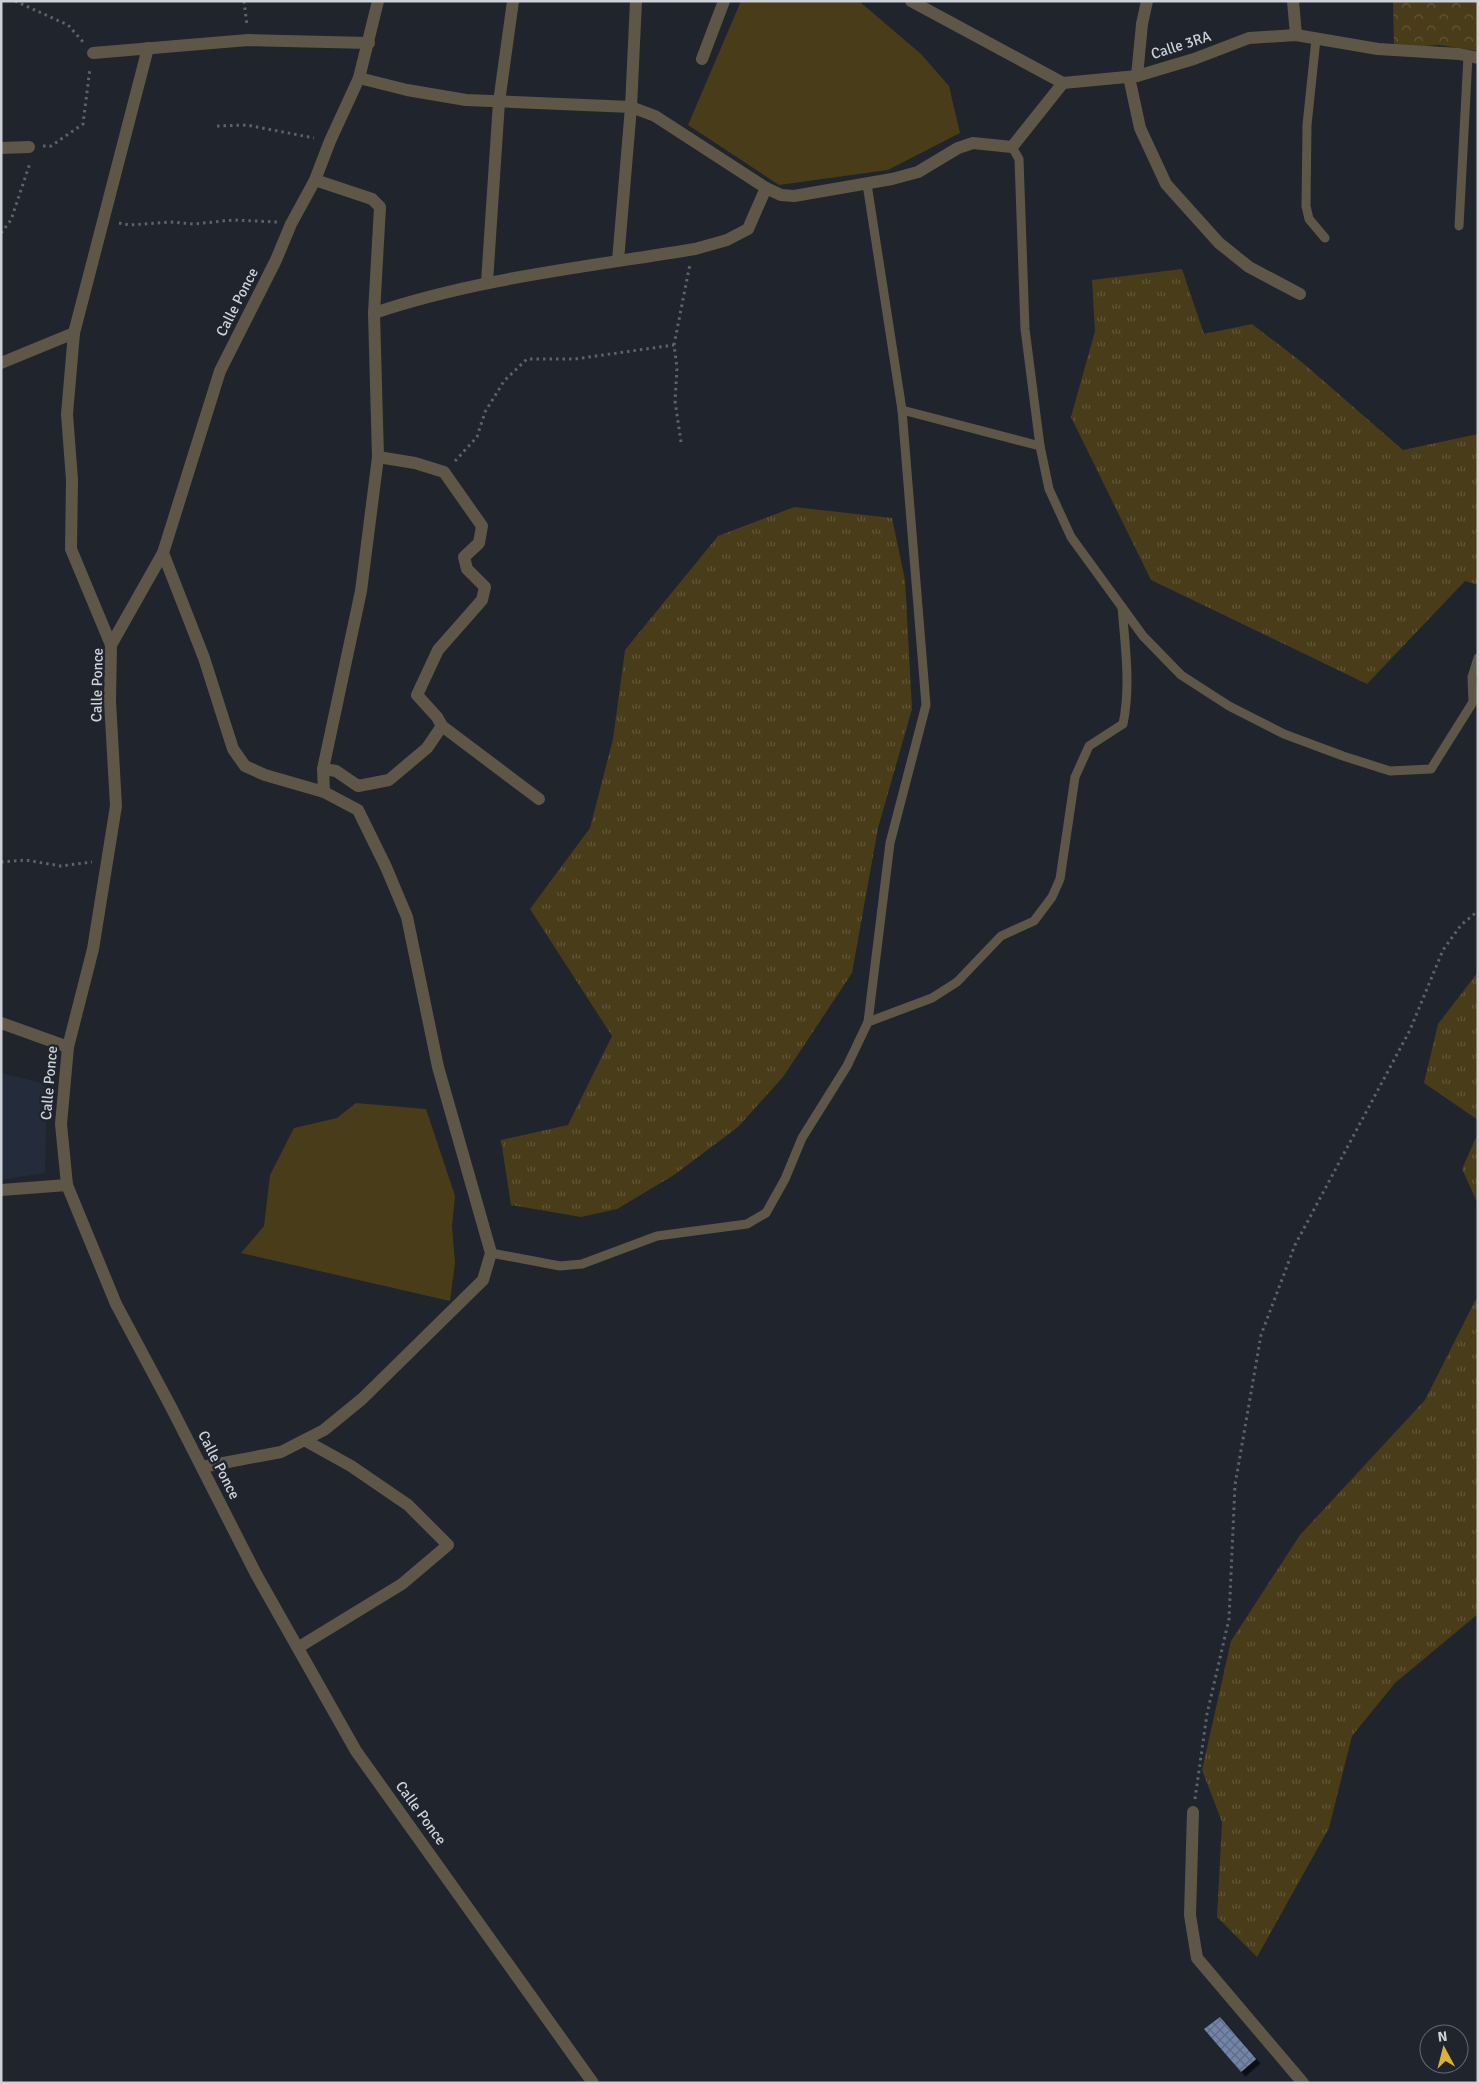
<svg xmlns="http://www.w3.org/2000/svg" width="1479" height="2084" font-family="Signika,sans-serif">
<style>
.built{fill:#242c3b}
.grass{fill:url(#grass-tufts)}
.park{fill:url(#park-crowns)}
.garden{fill:#493c19}
.building{fill:url(#building-cross-hatch);filter:url(#shadow)}
.lines{fill:none;stroke-linecap:round;stroke-linejoin:round}
.path{stroke:#5e626a;stroke-width:3;stroke-dasharray:2.5 4;stroke-linecap:butt}
.lane{stroke:#5e5748;stroke-width:9}
.street{stroke:#5e5748;stroke-width:12}
.labels{text-anchor:middle;dominant-baseline:central;stroke-width:5;stroke-linejoin:round;paint-order:stroke}
.street-label{font-size:15px;fill:#ced1d8;stroke:#1f242d}
</style>
<defs>
<pattern id="grass-tufts" width="24" height="20" patternUnits="userSpaceOnUse" patternTransform="scale(1.25)"><rect width="24" height="20" fill="#493c19"/><path d="M3 7l-1-3M5 7V3M7 7l1-3M15 17l-1-3M17 17v-4M19 17l1-3" fill="none" stroke="#62573a"/></pattern>
<pattern id="park-crowns" width="20" height="18" patternUnits="userSpaceOnUse" patternTransform="scale(1.25)"><rect width="20" height="18" fill="#493c19"/><path d="M2 6a3 3 0 1 1 6 0M12 15a3 3 0 1 1 6 0" fill="none" stroke="#62573a"/></pattern>
<pattern id="building-cross-hatch" width="8" height="8" patternUnits="userSpaceOnUse" patternTransform="scale(1.25)"><rect width="8" height="8" fill="#7284a7"/><path d="M0 0l8 8M0 8l8-8" fill="none" stroke="#606c83"/></pattern>
<filter id="shadow"><feDropShadow dx="4.5" dy="4.5" stdDeviation="0" flood-color="#0009"/></filter>
</defs>
<rect width="100%" height="100%" fill="#1f242d"/>
<polygon class="built" points="1,1073 47,1084 45,1173 1,1180"/>
<g class="grass">
<polygon points="1182,269 1204,334 1252,324 1304,364 1403,450 1478,434 1478,585 1465,581 1367,684 1151,580 1071,417 1095,331 1092,280"/>
<polygon points="794,507 892,518 905,580 912,709 878,828 852,973 783,1077 738,1127 674,1175 617,1209 581,1217 511,1205 501,1140 568,1125 612,1036 530,909 590,828 613,739 625,650 718,536"/>
<polygon points="1478,972 1478,1120 1424,1083 1438,1024"/>
<polygon points="1478,1133 1478,1204 1462,1169"/>
<polygon points="1478,1295 1478,1614 1395,1683 1352,1736 1329,1828 1257,1957 1217,1917 1222,1822 1202,1770 1231,1641 1300,1535 1425,1400"/>
</g>
<polygon class="park" points="1393,1 1478,1 1478,51 1439,45 1394,48"/>
<g class="garden">
<polygon points="741,1 859,1 921,54 949,86 960,133 888,170 779,185 688,125"/>
<polygon points="356,1103 426,1109 455,1196 452,1226 455,1263 450,1301 241,1253 264,1226 270,1175 294,1128 337,1118"/>
</g>
<polygon class="building" points="1220,2017 1256,2059 1241,2072 1204,2029"/>
<g class="lines">
<g class="path">
<polyline points="15,1 68,25 84,43"/>
<polyline points="244,1 247,25"/>
<polyline points="217,126 247,125 314,138"/>
<polyline points="43,146 51,146 83,124 90,68"/>
<polyline points="119,223 130,225 170,222 194,224 233,220 277,222"/>
<polyline points="1,233 11,220 30,163"/>
<polyline points="681,442 675,401 677,368 674,345 690,264"/>
<polyline points="455,461 477,437 485,412 504,381 527,359 575,359 674,345"/>
<polyline points="1,862 25,860 61,866 92,862"/>
<polyline points="1195,1799 1207,1714 1229,1619 1235,1485 1261,1335 1295,1245 1410,1030 1443,950 1461,925 1478,911"/>
</g>
<g class="lane">
<polyline points="1316,39 1307,125 1306,206 1309,219 1325,238"/>
<polyline points="1012,147 1019,159 1025,329 1040,446 1049,489 1071,537 1143,636 1181,675 1229,706 1284,734 1343,756 1390,771 1431,769 1473,702 1472,677 1478,658"/>
<polyline points="1459,226 1468,56"/>
<polyline points="902,410 1040,446"/>
<path d="M868,1022l64,-24 25,-16 44,-46 33,-15 18,-24 8,-18 15,-102 14,-31 34,-22c8,-38 2,-79 -1,-117"/>
<polyline points="491,1253 560,1266 582,1264 657,1236 747,1224 766,1213 785,1179 802,1138 847,1066 868,1022 890,843 926,705 902,410 867,184"/>
</g>
<g class="street">
<polyline points="378,1 359,78 330,141 315,180 291,224 276,260 220,371 163,553 111,645 110,701 116,806 93,949 68,1047 61,1124 67,1185 116,1304 171,1407 256,1574 356,1751 593,2083"/>
<polyline points="911,1 1063,83 1137,76 1194,59 1249,38 1296,35 1378,49 1459,54 1478,58"/>
<polyline points="1293,1 1296,35"/>
<polyline points="93,53 248,40 369,43"/>
<polyline points="702,59 724,1"/>
<polyline points="1137,76 1142,24 1147,1"/>
<polyline points="1129,77 1140,128 1166,184 1219,243 1249,267 1300,294"/>
<polyline points="359,78 407,90 466,100 631,107 655,116 766,188 781,195 794,196 892,179 918,172 958,148 973,143 1012,147 1063,83"/>
<polyline points="1,148 29,147"/>
<polyline points="315,180 372,199 380,207 374,313 378,457 361,591 323,769 324,792"/>
<polyline points="618,261 631,107 636,1"/>
<polyline points="487,282 499,102 513,1"/>
<path d="M374,313c104,-35 213,-46 321,-64l32,-9 21,-11 18,-41"/>
<polyline points="1,363 74,333"/>
<polyline points="163,553 204,658 233,749 245,766 265,775 324,792 358,810 386,867 407,917 438,1067 491,1253 483,1280 362,1399 324,1430 281,1452 202,1467"/>
<polyline points="111,645 71,549 72,480 67,414 74,333 148,48"/>
<polyline points="442,726 539,799"/>
<polyline points="323,769 336,771 358,786 389,780 427,748 442,726 437,717 417,695 438,650 482,600 485,587 467,569 464,557 479,543 482,526 444,472 415,463 378,457"/>
<polyline points="1,1023 68,1047"/>
<polyline points="1,1190 67,1185"/>
<polyline points="299,1647 402,1584 448,1545 408,1505 351,1466 306,1441"/>
<polyline points="1193,1812 1190,1915 1197,1958 1303,2083"/>
</g>
</g>
<g class="labels">
<g class="street-label">
<text transform="translate(1181 45) rotate(-18)">Calle 3RA</text>
<text transform="translate(237 302) rotate(-63)">Calle Ponce</text>
<text transform="translate(97 685) rotate(-89)">Calle Ponce</text>
<text transform="translate(49 1083) rotate(-85)">Calle Ponce</text>
<text transform="translate(219 1465) rotate(63)">Calle Ponce</text>
<text transform="translate(421 1813) rotate(54)">Calle Ponce</text>
</g>
</g>
<rect width="1479" height="2084" fill="none" stroke="#ced1d8" stroke-width="5"/>
<g transform="translate(1444 2049) rotate(353)"><circle r="24" fill="#1f242d" stroke="#656971"/>
<path d="M0-4L9 19L0 12L-9 19Z" fill="#ddb133"/>
<text y="-8" font-size="14" font-weight="bold" text-anchor="middle" fill="#ced1d8">N</text>
</g>
</svg>
